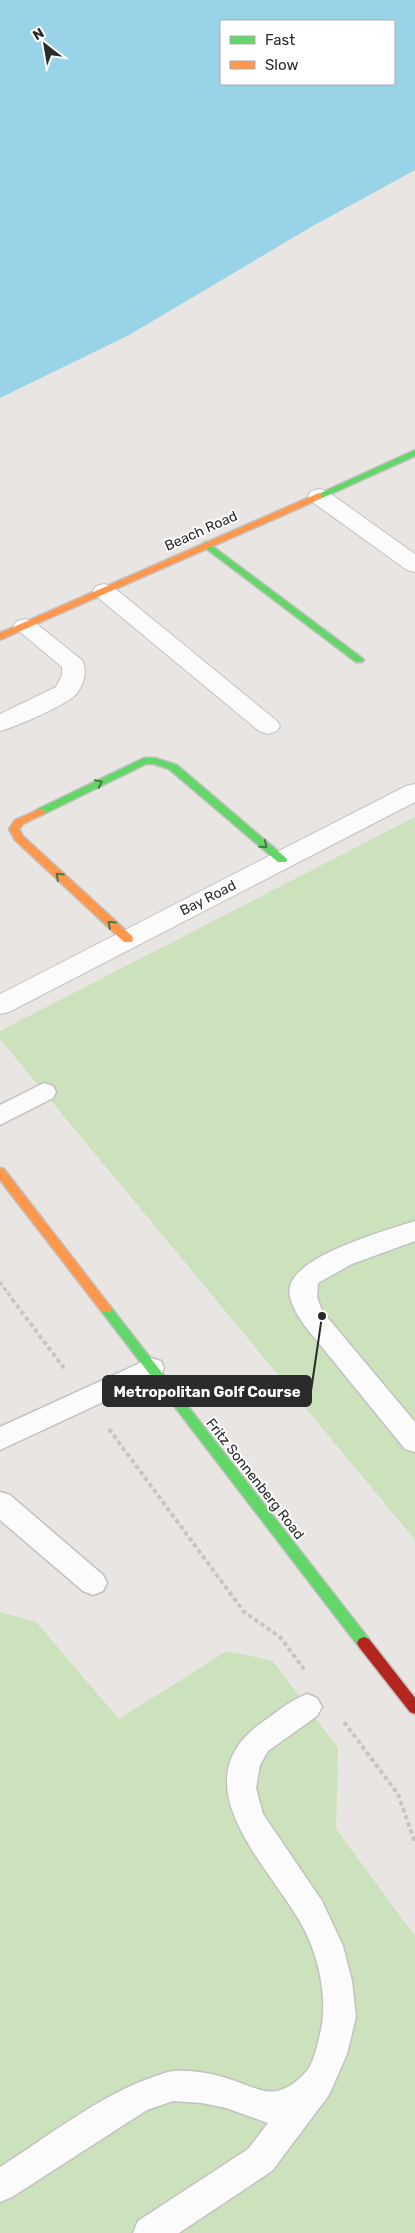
<svg xmlns="http://www.w3.org/2000/svg" width="415" height="2233" font-family="Rubik,sans-serif">
<style>
.green{fill:#cbe2bc}
.water{fill:#98d3e8;fill-rule:evenodd}
.lines{fill:none;stroke-linecap:round;stroke-linejoin:round}
.lane-casing{stroke:#c2c1c2;stroke-width:3}
.street-casing{stroke:#c2c1c2;stroke-width:2}
.fast-casing{stroke:#c2c1c2;stroke-width:3}
.slow-casing{stroke:#c2c1c2;stroke-width:3}
.jam-casing{stroke:#c2c1c2;stroke-width:3}
.path-far1{stroke:#c6c6c6;stroke-width:3;stroke-dasharray:4 2.5;stroke-linecap:butt}
.path{stroke:#c6c6c6;stroke-width:4;stroke-dasharray:4.5 3;stroke-linecap:butt}
.lane{fill:#fcfbfb;fill-rule:evenodd}
.street{fill:#fcfbfb;fill-rule:evenodd}
.fast{fill:#63d668;fill-rule:evenodd}
.slow{fill:#ff974d;fill-rule:evenodd}
.jam{fill:#b3261e;fill-rule:evenodd}
.oneway{stroke:#447846}
.labels{text-anchor:middle;dominant-baseline:central;stroke-width:4;stroke-linejoin:round;paint-order:stroke}
.street-label{font-size:14px;fill:#2b2b2b;stroke:#fff}
.leader{fill:none;stroke:#2b2b2b;stroke-width:2}
.callout-dot{fill:#2b2b2b;stroke:#fff;stroke-width:2}
.callout{fill:#2b2b2b;stroke:#2b2b2b;stroke-width:2}
.callout-label{font-size:15px;text-anchor:middle;font-weight:bold;fill:#fff}
</style>
<rect width="100%" height="100%" fill="#e8e5e2"/>
<g class="green">
<polygon points="415,817 415,1540 0,1039 0,1031"/>
<polygon points="0,1612 36,1622 119,1719 227,1651 273,1661 338,1748 336,1829 415,1936 415,2233 0,2233"/>
</g>
<path class="water" d="M0,0h415v170l-104,57 -182,108 -129,63zM221,21h173v63h-173z"/>
<g class="lines">
<g class="lane-casing">
<g id="lane">
<polygon points="44,1083 53,1086 56,1092 53,1098 0,1125 0,1105"/>
<path d="M415,1221v20l-63,23 -34,19 -1,14 5,14 93,111v30l-10,-3 -101,-124c-7,-11 -17,-26 -14,-39 9,-32 95,-55 125,-65z"/>
<polygon points="151,1358 161,1361 164,1368 161,1375 0,1450 0,1427"/>
<polygon points="0,1492 10,1495 103,1575 107,1583 103,1591 93,1595 83,1591 0,1520"/>
<path d="M307,1694l10,4 5,9 -5,9 -49,35 -8,14 -4,23 7,26 59,87 21,45 9,35 4,36 -9,37 -18,41 -57,76 -93,62h-46l5,-12 110,-72 20,-26 -42,-15 -24,-5 -29,-2 -26,9 -135,87 -12,5v-35c49,-31 101,-73 156,-91 6,-2 13,-5 19,-5 17,-1 35,2 51,7 32,9 48,27 78,-4 10,-10 13,-28 16,-40 9,-36 -2,-83 -21,-114 -35,-60 -121,-140 -35,-199 14,-10 27,-21 43,-27z"/>
</g>
</g>
<g class="street-casing">
<g id="street">
<polygon points="319,489 327,491 415,554 415,572 407,570 311,501 308,496 311,491"/>
<polygon points="104,584 112,586 277,721 280,726 277,731 268,734 259,731 96,596 93,591 96,586"/>
<path d="M25,619l8,2 49,39c7,11 0,31 -10,38 -16,11 -54,28 -72,33v-17l56,-27 6,-12v-8l-49,-41 4,-5z"/>
<polygon points="415,784 415,802 9,1012 0,1014 0,994 406,786"/>
</g>
</g>
<g class="fast-casing">
<g id="fast">
<polygon points="415,450 415,456 322,498 316,498 314,496"/>
<polygon points="207,542 362,658 364,660 362,662 356,662 204,547 204,543"/>
<polygon points="144,758 155,758 177,765 286,858 287,860 286,862 278,862 169,769 154,764 146,764 44,814 36,814 35,812 36,810"/>
<polygon points="106,1304 110,1306 369,1639 371,1643 369,1647 364,1649 359,1647 102,1312 100,1309 102,1306"/>
</g>
</g>
<g class="slow-casing">
<g id="slow">
<polygon points="319,493 322,494 322,498 0,640 0,633"/>
<polygon points="40,809 44,810 45,812 44,814 23,824 19,829 23,836 132,936 133,939 132,942 124,942 15,840 9,829 15,820"/>
<polygon points="0,1168 4,1169 110,1306 112,1309 110,1312 102,1312 0,1180"/>
</g>
</g>
<g class="jam-casing">
<polygon id="jam" points="364,1637 369,1639 415,1698 415,1714 410,1712 359,1647 357,1643 359,1639"/>
</g>
<polyline class="path-far1" points="0,1282 13,1300"/>
<g class="path">
<polyline points="12,1299 64,1368"/>
<polyline points="109,1429 244,1612 280,1637 304,1669"/>
<polyline points="344,1722 398,1794 415,1843"/>
</g>
<use href="#lane" class="lane"/>
<use href="#street" class="street"/>
<use href="#fast" class="fast"/>
<use href="#slow" class="slow"/>
<use href="#jam" class="jam"/>
</g>
<defs><path id="oneway-chevron" d="M-2-3.5L2.5 0L-2 3.5" fill="none" stroke-width="1.6" stroke-linecap="round" stroke-linejoin="round" transform="scale(1.25)"/></defs>
<g class="oneway">
<use href="#oneway-chevron" transform="translate(99 783) rotate(-26)"/>
<use href="#oneway-chevron" transform="translate(264 845) rotate(40)"/>
<use href="#oneway-chevron" transform="translate(59 876) rotate(-137)"/>
<use href="#oneway-chevron" transform="translate(111 924) rotate(-137)"/>
</g>
<g class="labels">
<g class="street-label">
<text transform="translate(201 531) rotate(-24)">Beach Road</text>
<text transform="translate(208 898) rotate(-27)">Bay Road</text>
<text transform="translate(255 1479) rotate(52)">Fritz Sonnenberg Road</text>
</g>
</g>
<path class="leader" d="M322 1316L311 1391"/>
<circle class="callout-dot" cx="322" cy="1316" r="5"/>
<rect class="callout" x="103" y="1376" width="208" height="30" rx="5"/>
<g class="callout-label">
<text x="207" y="1397">Metropolitan Golf Course</text>
</g>
<rect x="220" y="20" width="175" height="65" fill="#ffffff" stroke="#aaaaaa"/>
<rect x="230" y="36" width="25" height="8" fill="#63d668" stroke="#aaaaaa"/>
<text x="265" y="45" font-size="15" fill="#2b2b2b">Fast</text>
<rect x="230" y="61" width="25" height="8" fill="#ff974d" stroke="#aaaaaa"/>
<text x="265" y="70" font-size="15" fill="#2b2b2b">Slow</text>
<g transform="translate(45 45) rotate(329)" stroke="#ffffff" stroke-width="4" paint-order="stroke">
<path d="M0-4L9 19L0 12L-9 19Z" fill="#2b2b2b"/>
<text y="-8" font-size="14" font-weight="bold" text-anchor="middle" fill="#2b2b2b">N</text>
</g>
</svg>
